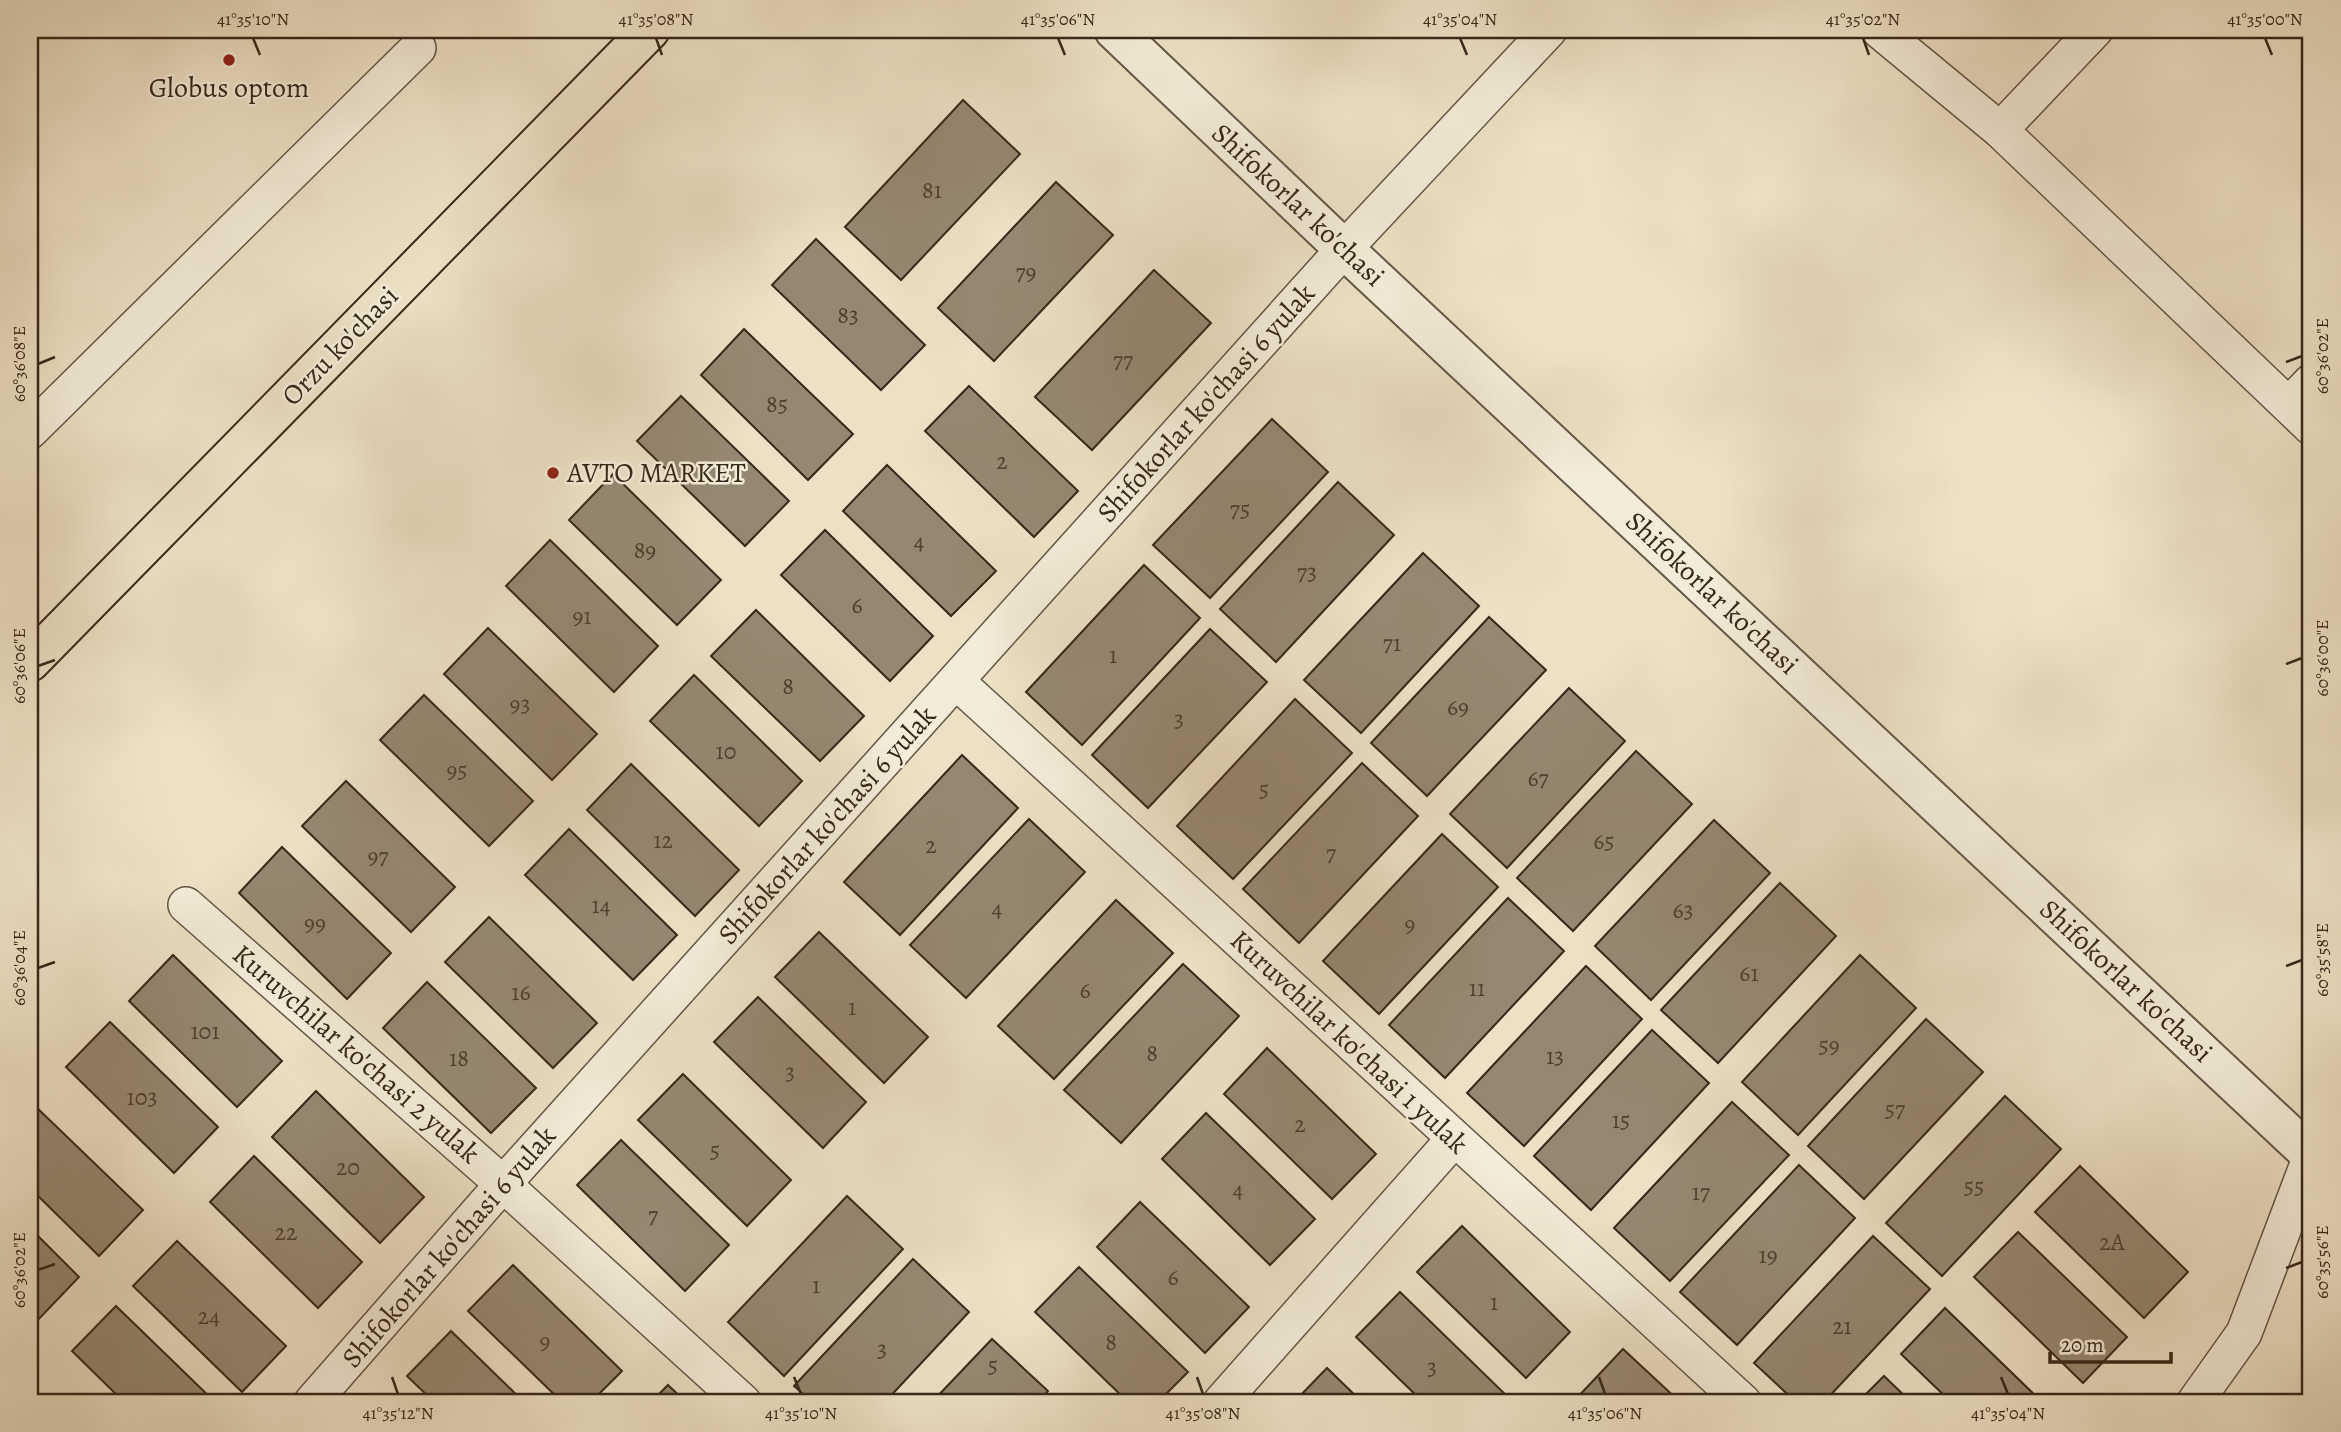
<svg xmlns="http://www.w3.org/2000/svg" width="2341" height="1432" font-family="Alegreya,serif">
<style>
.building{fill:#958872;stroke:#362819;stroke-width:2}
.lines{fill:none;stroke-linecap:round;stroke-linejoin:round}
.minor-casing{stroke:#645644;stroke-width:38}
.tertiary-casing{stroke:#645644;stroke-width:42}
.primary-casing{stroke:#362819;stroke-width:42}
.minor{stroke:#f3ecd9;stroke-width:35}
.tertiary{stroke:#f3ecd9;stroke-width:38}
.primary{stroke:#ece1c5;stroke-width:38}
.ticks{fill:none;stroke:#362819;stroke-width:2.5}
.poi-dot{fill:#8f2418;stroke:#f3ecd9;stroke-width:2.5}
.labels{text-anchor:middle;dominant-baseline:central;stroke-width:5;stroke-linejoin:round;paint-order:stroke}
.number-label{font-size:24px;fill:#4e402f}
.poi-label{font-size:28px;fill:#362819;stroke:#f3ecd9}
.street-label{font-size:28px;fill:#362819;stroke:#f3ecd9}
.neatline{fill:none;stroke:#362819;stroke-width:2.5}
.ticks-label{font-size:18px;text-anchor:middle;fill:#362819}
</style>
<rect width="100%" height="100%" fill="#ece1c5"/>
<filter id="stains"><feTurbulence type="fractalNoise" baseFrequency=".00286" numOctaves="4"/><feColorMatrix values="0 0 0 0 .2 0 0 0 0 .09 0 0 0 0 .02 0 0 0 .5 -.17"/></filter>
<radialGradient id="worn" r=".72"><stop offset=".6" stop-color="#630" stop-opacity="0"/><stop offset="1" stop-color="#630" stop-opacity=".3"/></radialGradient>
<g class="building">
<polygon points="963,100 1020,154 901,280 845,227"/>
<polygon points="1056,182 1113,235 994,361 938,308"/>
<polygon points="816,239 925,345 881,390 772,285"/>
<polygon points="1154,270 1211,323 1092,450 1035,397"/>
<polygon points="744,329 853,434 808,480 701,375"/>
<polygon points="969,386 1078,491 1034,537 925,431"/>
<polygon points="681,396 789,501 745,546 637,441"/>
<polygon points="1272,419 1328,472 1210,598 1153,545"/>
<polygon points="887,465 996,571 951,616 843,511"/>
<polygon points="613,474 721,580 677,625 569,520"/>
<polygon points="1338,482 1394,535 1276,662 1220,609"/>
<polygon points="825,530 933,636 890,681 781,575"/>
<polygon points="550,540 658,646 614,692 506,586"/>
<polygon points="1423,553 1479,606 1361,733 1304,680"/>
<polygon points="1144,565 1200,618 1082,745 1026,692"/>
<polygon points="756,610 864,716 820,761 711,656"/>
<polygon points="1489,617 1546,670 1427,796 1371,743"/>
<polygon points="488,628 597,734 552,780 444,674"/>
<polygon points="1210,629 1267,682 1148,808 1092,755"/>
<polygon points="694,675 802,781 759,826 650,721"/>
<polygon points="1569,688 1625,741 1507,868 1450,814"/>
<polygon points="424,695 533,801 489,846 380,740"/>
<polygon points="1295,699 1352,753 1233,879 1177,826"/>
<polygon points="1636,751 1692,804 1573,931 1517,878"/>
<polygon points="962,755 1018,808 900,935 844,882"/>
<polygon points="1362,763 1418,816 1299,943 1243,889"/>
<polygon points="631,764 739,870 695,916 587,810"/>
<polygon points="346,781 455,887 411,932 302,826"/>
<polygon points="1029,819 1085,872 966,998 910,945"/>
<polygon points="1714,820 1770,873 1651,1000 1595,946"/>
<polygon points="569,829 677,935 633,980 525,875"/>
<polygon points="1442,834 1498,887 1379,1014 1323,961"/>
<polygon points="282,847 391,953 347,999 239,893"/>
<polygon points="1780,883 1836,936 1718,1063 1661,1010"/>
<polygon points="1508,898 1564,951 1445,1078 1389,1025"/>
<polygon points="1116,900 1173,953 1054,1079 998,1026"/>
<polygon points="489,917 597,1023 553,1068 445,962"/>
<polygon points="819,932 928,1037 884,1083 775,977"/>
<polygon points="173,955 282,1061 237,1107 129,1001"/>
<polygon points="1860,955 1916,1008 1798,1135 1742,1082"/>
<polygon points="1183,964 1239,1016 1121,1143 1064,1090"/>
<polygon points="1586,966 1642,1019 1524,1146 1467,1093"/>
<polygon points="427,982 536,1088 491,1133 383,1028"/>
<polygon points="758,997 866,1102 823,1148 714,1042"/>
<polygon points="1926,1019 1983,1072 1864,1199 1808,1146"/>
<polygon points="110,1022 218,1127 174,1173 66,1067"/>
<polygon points="1652,1030 1709,1083 1591,1210 1534,1156"/>
<polygon points="1267,1048 1376,1154 1332,1199 1224,1094"/>
<polygon points="683,1074 791,1180 747,1226 638,1120"/>
<polygon points="316,1091 424,1197 380,1243 272,1137"/>
<polygon points="2005,1096 2061,1149 1942,1276 1886,1223"/>
<polygon points="1732,1102 1789,1155 1670,1281 1614,1228"/>
<polygon points="34,1105 143,1210 99,1256 30,1188 30,1110"/>
<polygon points="1206,1113 1315,1219 1270,1265 1162,1159"/>
<polygon points="621,1140 729,1245 685,1291 577,1185"/>
<polygon points="254,1156 362,1262 318,1308 210,1202"/>
<polygon points="1799,1165 1855,1218 1737,1345 1680,1292"/>
<polygon points="2080,1166 2188,1272 2144,1318 2035,1212"/>
<polygon points="847,1196 903,1249 784,1376 728,1322"/>
<polygon points="1140,1202 1249,1307 1205,1353 1097,1247"/>
<polygon points="1462,1226 1570,1332 1526,1378 1417,1272"/>
<polygon points="30,1228 79,1277 36,1322 30,1317"/>
<polygon points="2018,1232 2127,1337 2083,1383 1974,1277"/>
<polygon points="1873,1236 1930,1289 1824,1402 1796,1402 1754,1363"/>
<polygon points="177,1241 286,1346 242,1392 133,1286"/>
<polygon points="913,1259 969,1312 885,1402 812,1402 794,1386"/>
<polygon points="513,1265 622,1371 591,1402 562,1402 468,1311"/>
<polygon points="1079,1267 1188,1372 1158,1402 1128,1402 1035,1312"/>
<polygon points="1400,1292 1508,1397 1504,1402 1423,1402 1356,1337"/>
<polygon points="116,1306 215,1402 124,1402 72,1351"/>
<polygon points="1945,1308 2042,1402 1951,1402 1901,1354"/>
<polygon points="451,1331 524,1402 434,1402 407,1376"/>
<polygon points="992,1339 1048,1391 1038,1402 932,1402"/>
<polygon points="1623,1349 1680,1402 1573,1402"/>
<polygon points="1327,1368 1362,1402 1294,1402"/>
<polygon points="1884,1376 1911,1402 1858,1402"/>
<polygon points="668,1385 686,1402 651,1402"/>
</g>
<g class="lines">
<g class="minor-casing">
<g id="minor">
<polyline points="1879,30 2000,130"/>
<polyline points="2095,30 2000,130 2311,427"/>
<polyline points="2289,405 2311,382"/>
<polyline points="30,431 418,48"/>
<polyline points="956,681 1743,1402"/>
<polyline points="186,905 503,1184 743,1402"/>
<polyline points="312,1402 503,1184 1344,249 1549,30"/>
<polyline points="1221,1402 1454,1139"/>
<polyline points="2195,1402 2244,1333 2311,1156"/>
</g>
</g>
<g class="tertiary-casing">
<polyline id="tertiary" points="1114,30 1344,249 2311,1155"/>
</g>
<g class="primary-casing">
<polyline id="primary" points="30,662 650,30"/>
</g>
<use href="#minor" class="minor"/>
<use href="#tertiary" class="tertiary"/>
<use href="#primary" class="primary"/>
</g>
<path class="ticks" d="M253,38l7,17M656,38l6,17M1058,38l7,17M1460,38l7,17M1863,38l6,17M2265,38l7,17M2286,362l16,-6M38,364l17,-7M2286,664l16,-6M38,666l17,-6M2286,966l16,-6M38,968l17,-6M2286,1268l16,-6M38,1270l17,-6M392,1377l6,17M794,1377l7,17M1197,1377l6,17M1599,1377l6,17M2001,1377l7,17"/>
<g class="poi-dot">
<circle cx="229" cy="60" r="7"/>
<circle cx="553" cy="473" r="7"/>
</g>
<g class="labels">
<g class="number-label">
<text x="932" y="190">81</text>
<text x="1026" y="272">79</text>
<text x="848" y="315">83</text>
<text x="1123" y="360">77</text>
<text x="777" y="404">85</text>
<text x="1002" y="461">2</text>
<text x="1240" y="509">75</text>
<text x="919" y="541">4</text>
<text x="645" y="550">89</text>
<text x="1307" y="572">73</text>
<text x="857" y="605">6</text>
<text x="582" y="616">91</text>
<text x="1392" y="643">71</text>
<text x="1113" y="655">1</text>
<text x="788" y="686">8</text>
<text x="520" y="704">93</text>
<text x="1458" y="707">69</text>
<text x="1179" y="719">3</text>
<text x="726" y="751">10</text>
<text x="457" y="770">95</text>
<text x="1538" y="778">67</text>
<text x="1264" y="789">5</text>
<text x="663" y="840">12</text>
<text x="1604" y="841">65</text>
<text x="931" y="845">2</text>
<text x="1331" y="853">7</text>
<text x="378" y="856">97</text>
<text x="601" y="905">14</text>
<text x="997" y="908">4</text>
<text x="1683" y="910">63</text>
<text x="315" y="923">99</text>
<text x="1410" y="924">9</text>
<text x="1749" y="973">61</text>
<text x="1477" y="988">11</text>
<text x="1085" y="990">6</text>
<text x="521" y="992">16</text>
<text x="852" y="1007">1</text>
<text x="205" y="1031">101</text>
<text x="1829" y="1045">59</text>
<text x="1152" y="1053">8</text>
<text x="1555" y="1056">13</text>
<text x="459" y="1058">18</text>
<text x="790" y="1072">3</text>
<text x="142" y="1097">103</text>
<text x="1895" y="1109">57</text>
<text x="1621" y="1120">15</text>
<text x="1300" y="1124">2</text>
<text x="715" y="1150">5</text>
<text x="348" y="1167">20</text>
<text x="1974" y="1186">55</text>
<text x="1238" y="1189">4</text>
<text x="1701" y="1192">17</text>
<text x="653" y="1215">7</text>
<text x="286" y="1232">22</text>
<text x="2112" y="1242">2A</text>
<text x="1768" y="1255">19</text>
<text x="1173" y="1277">6</text>
<text x="816" y="1285">1</text>
<text x="1494" y="1302">1</text>
<text x="209" y="1316">24</text>
<text x="1842" y="1326">21</text>
<text x="545" y="1341">9</text>
<text x="1111" y="1342">8</text>
<text x="882" y="1349">3</text>
<text x="993" y="1365">5</text>
<text x="1432" y="1367">3</text>
</g>
<g class="poi-label">
<text x="229" y="88">Globus optom</text>
<text x="567" y="473" text-anchor="start">AVTO MARKET</text>
</g>
<g class="street-label">
<text transform="translate(1298 205) rotate(43)">Shifokorlar ko'chasi</text>
<text transform="translate(340 346) rotate(-46)">Orzu ko'chasi</text>
<text transform="translate(1206 403) rotate(-48)">Shifokorlar ko'chasi 6 yulak</text>
<text transform="translate(1712 593) rotate(43)">Shifokorlar ko'chasi</text>
<text transform="translate(827 825) rotate(-48)">Shifokorlar ko'chasi 6 yulak</text>
<text transform="translate(2126 981) rotate(43)">Shifokorlar ko'chasi</text>
<text transform="translate(1349 1042) rotate(43)">Kuruvchilar ko'chasi 1 yulak</text>
<text transform="translate(356 1054) rotate(41)">Kuruvchilar ko'chasi 2 yulak</text>
<text transform="translate(449 1247) rotate(-49)">Shifokorlar ko'chasi 6 yulak</text>
</g>
</g>
<rect width="2341" height="1432" fill="none" stroke="#ece1c5" stroke-width="77"/>
<path d="M2050 1352v10h121v-10" fill="none" stroke="#362819" stroke-width="3.5"/>
<text x="2061" y="1352" font-size="21" fill="#362819" stroke="#f3ecd9" stroke-width="5" paint-order="stroke">20 m</text>
<rect x="38" y="38" width="2264" height="1356" class="neatline"/>
<g class="ticks-label">
<text x="253" y="25">41°35'10"N</text>
<text x="656" y="25">41°35'08"N</text>
<text x="1058" y="25">41°35'06"N</text>
<text x="1460" y="25">41°35'04"N</text>
<text x="1863" y="25">41°35'02"N</text>
<text x="2265" y="25">41°35'00"N</text>
<text transform="translate(2322 356) rotate(-90)" y="6">60°36'02"E</text>
<text transform="translate(19 364) rotate(-90)" y="6">60°36'08"E</text>
<text transform="translate(2322 658) rotate(-90)" y="6">60°36'00"E</text>
<text transform="translate(19 666) rotate(-90)" y="6">60°36'06"E</text>
<text transform="translate(2322 960) rotate(-90)" y="6">60°35'58"E</text>
<text transform="translate(19 968) rotate(-90)" y="6">60°36'04"E</text>
<text transform="translate(2322 1262) rotate(-90)" y="6">60°35'56"E</text>
<text transform="translate(19 1270) rotate(-90)" y="6">60°36'02"E</text>
<text x="398" y="1419">41°35'12"N</text>
<text x="801" y="1419">41°35'10"N</text>
<text x="1203" y="1419">41°35'08"N</text>
<text x="1605" y="1419">41°35'06"N</text>
<text x="2008" y="1419">41°35'04"N</text>
</g>
<rect width="100%" height="100%" filter="url(#stains)"/>
<rect width="100%" height="100%" fill="url(#worn)"/>
</svg>
